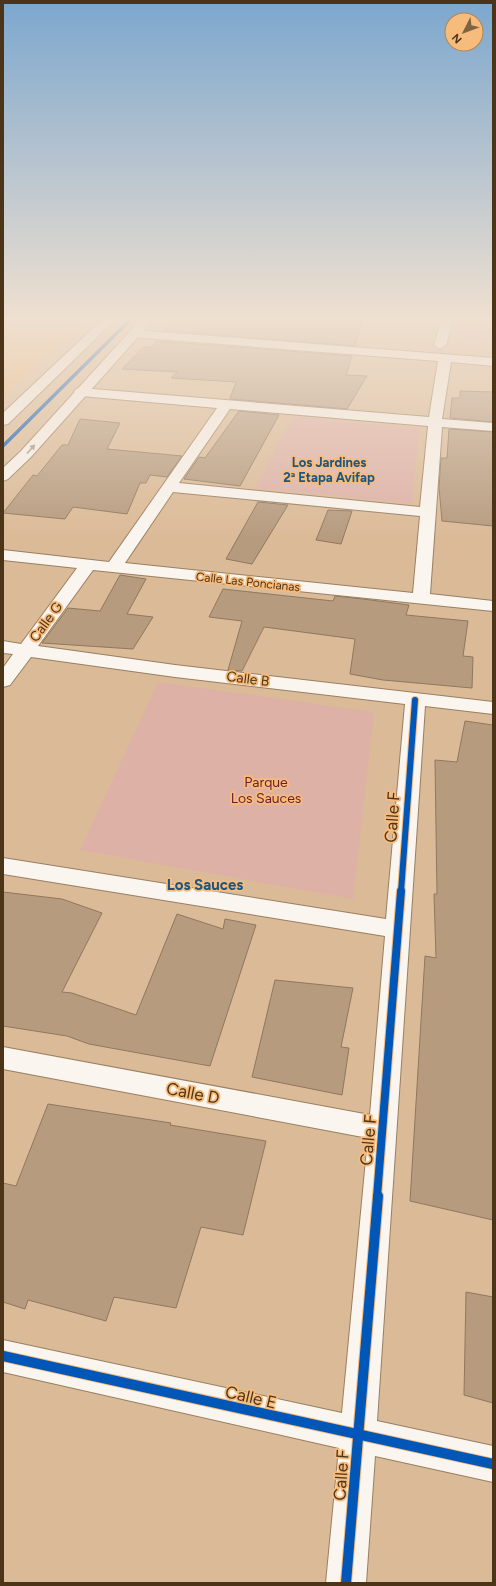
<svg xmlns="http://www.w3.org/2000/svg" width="496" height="1586" font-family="Figtree,sans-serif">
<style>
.built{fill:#e9b67f}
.green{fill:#deb1a7}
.building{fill:#b69b7f;stroke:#8f785e}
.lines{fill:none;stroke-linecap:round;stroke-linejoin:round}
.street-casing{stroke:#987f61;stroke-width:2}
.secondary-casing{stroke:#987f61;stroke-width:2}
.street{fill:#faf5ef;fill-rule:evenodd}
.secondary{fill:#faf5ef;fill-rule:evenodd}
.cycleway-far3-casing{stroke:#f7bb7b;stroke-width:5}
.cycleway-far2-casing{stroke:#f7bb7b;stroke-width:8}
.cycleway-far1-casing{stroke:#f7bb7b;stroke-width:10}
.cycleway-casing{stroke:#f7bb7b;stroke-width:12}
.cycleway-far3{stroke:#0057b8;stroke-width:3.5}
.cycleway-far2{stroke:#0057b8;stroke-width:6}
.cycleway-far1{stroke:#0057b8;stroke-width:8}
.cycleway{stroke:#0057b8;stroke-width:10}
.oneway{fill:#a39484}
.labels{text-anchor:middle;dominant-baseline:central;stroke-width:3.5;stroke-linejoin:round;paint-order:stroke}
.far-street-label{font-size:12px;fill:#4c3419;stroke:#f7bb7b}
.far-neighbourhood-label{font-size:13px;font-weight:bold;fill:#175686;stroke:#f7bb7b}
.street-label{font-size:14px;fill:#4c3419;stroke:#f7bb7b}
.park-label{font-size:14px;fill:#6c1c34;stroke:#f7bb7b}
.neighbourhood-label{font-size:15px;font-weight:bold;fill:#175686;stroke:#f7bb7b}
.near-street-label{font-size:17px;fill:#4c3419;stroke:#f7bb7b}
</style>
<rect width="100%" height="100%" fill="#dbba97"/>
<polygon class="built" points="3,317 89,317 3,397"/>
<g class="green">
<polygon points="461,317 493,317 493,342 455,340"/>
<polygon points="293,416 419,429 412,504 255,488"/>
<polygon points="158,682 374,712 353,899 80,850"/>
</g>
<g class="building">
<polygon points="177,317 363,317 355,346 165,331"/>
<polygon points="157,341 352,356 346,375 367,376 347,409 230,399 236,382 171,378 178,372 122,369 144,347 151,347"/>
<polygon points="460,391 493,392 493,422 450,418 452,398 460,398"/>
<polygon points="239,411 279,415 240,486 184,479 199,457 205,458"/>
<polygon points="80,419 120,423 107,449 182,456 167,477 150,475 146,483 140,483 127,514 73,507 65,519 3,513 33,475 37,476 62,445 68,445"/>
<polygon points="449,429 493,432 493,526 442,521 439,487 441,458 447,458"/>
<polygon points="258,502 288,505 252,564 226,559"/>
<polygon points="328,510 352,511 341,544 316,540"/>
<polygon points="120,575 146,579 127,614 153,617 133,649 42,643 68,608 100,611"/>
<polygon points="223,589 333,601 335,596 363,599 409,605 406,615 468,621 463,656 473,657 472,688 383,680 350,674 355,639 264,627 242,671 228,670 242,621 209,617"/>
<polygon points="465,721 493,725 493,1220 410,1201 425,956 436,958 434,894 437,894 435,760 457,762"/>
<polygon points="3,892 62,899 102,913 62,992 72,993 136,1015 177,914 223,929 225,919 256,925 210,1066 89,1044 67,1036 3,1026"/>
<polygon points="275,980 353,988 341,1047 349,1048 342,1095 252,1077"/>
<polygon points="48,1104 171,1123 170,1125 266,1141 243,1235 201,1227 176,1308 114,1297 106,1321 28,1300 25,1309 3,1302 3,1183 16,1186"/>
<polygon points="466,1292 493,1297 493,1403 464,1395"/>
</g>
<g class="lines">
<g class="street-casing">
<g id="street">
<polygon points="442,317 454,317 446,345 440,349 434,345"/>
<path d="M134,330l359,28v8l-42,-4 -9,57 51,4v8l-51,-4 -12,167 63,7v10l-400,-41 -55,76 137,19 318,37v12l-68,-8 -48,715 116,25v36l-118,-26 -9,127h-40l13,-135 -336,-76v-32l339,73 26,-275 -365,-69v-22l367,68 15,-179 -382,-62v-16l383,61 19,-215 -230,-27 -144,-20 -21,28 -7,2v-19l10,-14 -10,-1v-12l18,3 56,-76 -74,-8v-10l106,12 108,-154 -136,-12 -5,-1 -2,-3 2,-3 5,-1 348,29 9,-56 -308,-24 -2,-3zM230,409l198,17 -8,81 -241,-24zM173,492l247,24 -7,77 -288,-30z"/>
</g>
</g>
<g class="secondary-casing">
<g id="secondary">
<polygon points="105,317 118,317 8,424 3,425 3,413"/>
<polygon points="143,317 156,317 31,457 8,479 3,481 3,468 21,451"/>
</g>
</g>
<use href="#street" class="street"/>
<use href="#secondary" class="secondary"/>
<g class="cycleway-far3-casing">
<polyline id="cycleway-far3" points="3,446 133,317"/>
</g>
<g class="cycleway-far2-casing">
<polyline id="cycleway-far2" points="401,892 415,700"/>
</g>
<g class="cycleway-far1-casing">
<polyline id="cycleway-far1" points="377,1197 401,891"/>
</g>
<g class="cycleway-casing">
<g id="cycleway">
<polyline points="3,1356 493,1464"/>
<polyline points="346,1583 378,1196"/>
</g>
</g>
<use href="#cycleway-far3" class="cycleway-far3"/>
<use href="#cycleway-far2" class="cycleway-far2"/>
<use href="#cycleway-far1" class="cycleway-far1"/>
<use href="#cycleway" class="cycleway"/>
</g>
<defs><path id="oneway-solid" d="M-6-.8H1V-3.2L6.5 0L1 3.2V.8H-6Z"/></defs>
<use class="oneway" href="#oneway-solid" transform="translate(31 449) rotate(-48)"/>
<linearGradient id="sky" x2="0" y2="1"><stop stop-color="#7ca7ce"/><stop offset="0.59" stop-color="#efe0d0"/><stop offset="1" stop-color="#efe0d0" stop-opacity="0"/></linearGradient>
<rect width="496" height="539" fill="url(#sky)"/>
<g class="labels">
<g class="far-street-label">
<text transform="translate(248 582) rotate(6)">Calle Las Poncianas</text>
</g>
<g class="far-neighbourhood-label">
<text x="329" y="462">Los Jardines<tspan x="329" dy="15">2ª Etapa Avifap</tspan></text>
</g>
<g class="street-label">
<text transform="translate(46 622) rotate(-54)">Calle G</text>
<text transform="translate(248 679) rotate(7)">Calle B</text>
</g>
<g class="park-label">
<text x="266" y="782">Parque<tspan x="266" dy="16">Los Sauces</tspan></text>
</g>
<g class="neighbourhood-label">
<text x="205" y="885">Los Sauces</text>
</g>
<g class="near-street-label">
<text transform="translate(392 817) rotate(-86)">Calle F</text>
<text transform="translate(193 1093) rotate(11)">Calle D</text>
<text transform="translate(368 1140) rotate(-85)">Calle F</text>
<text transform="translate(251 1397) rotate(13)">Calle E</text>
<text transform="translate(341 1475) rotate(-86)">Calle F</text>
</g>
</g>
<rect width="496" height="1586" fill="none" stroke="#4c3419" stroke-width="8"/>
<g transform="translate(464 32) rotate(228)"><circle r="19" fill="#f7bb7b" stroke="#b38554"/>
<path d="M0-3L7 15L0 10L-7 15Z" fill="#7e6345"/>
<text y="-6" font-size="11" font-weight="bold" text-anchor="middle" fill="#4c3419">N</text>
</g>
</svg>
